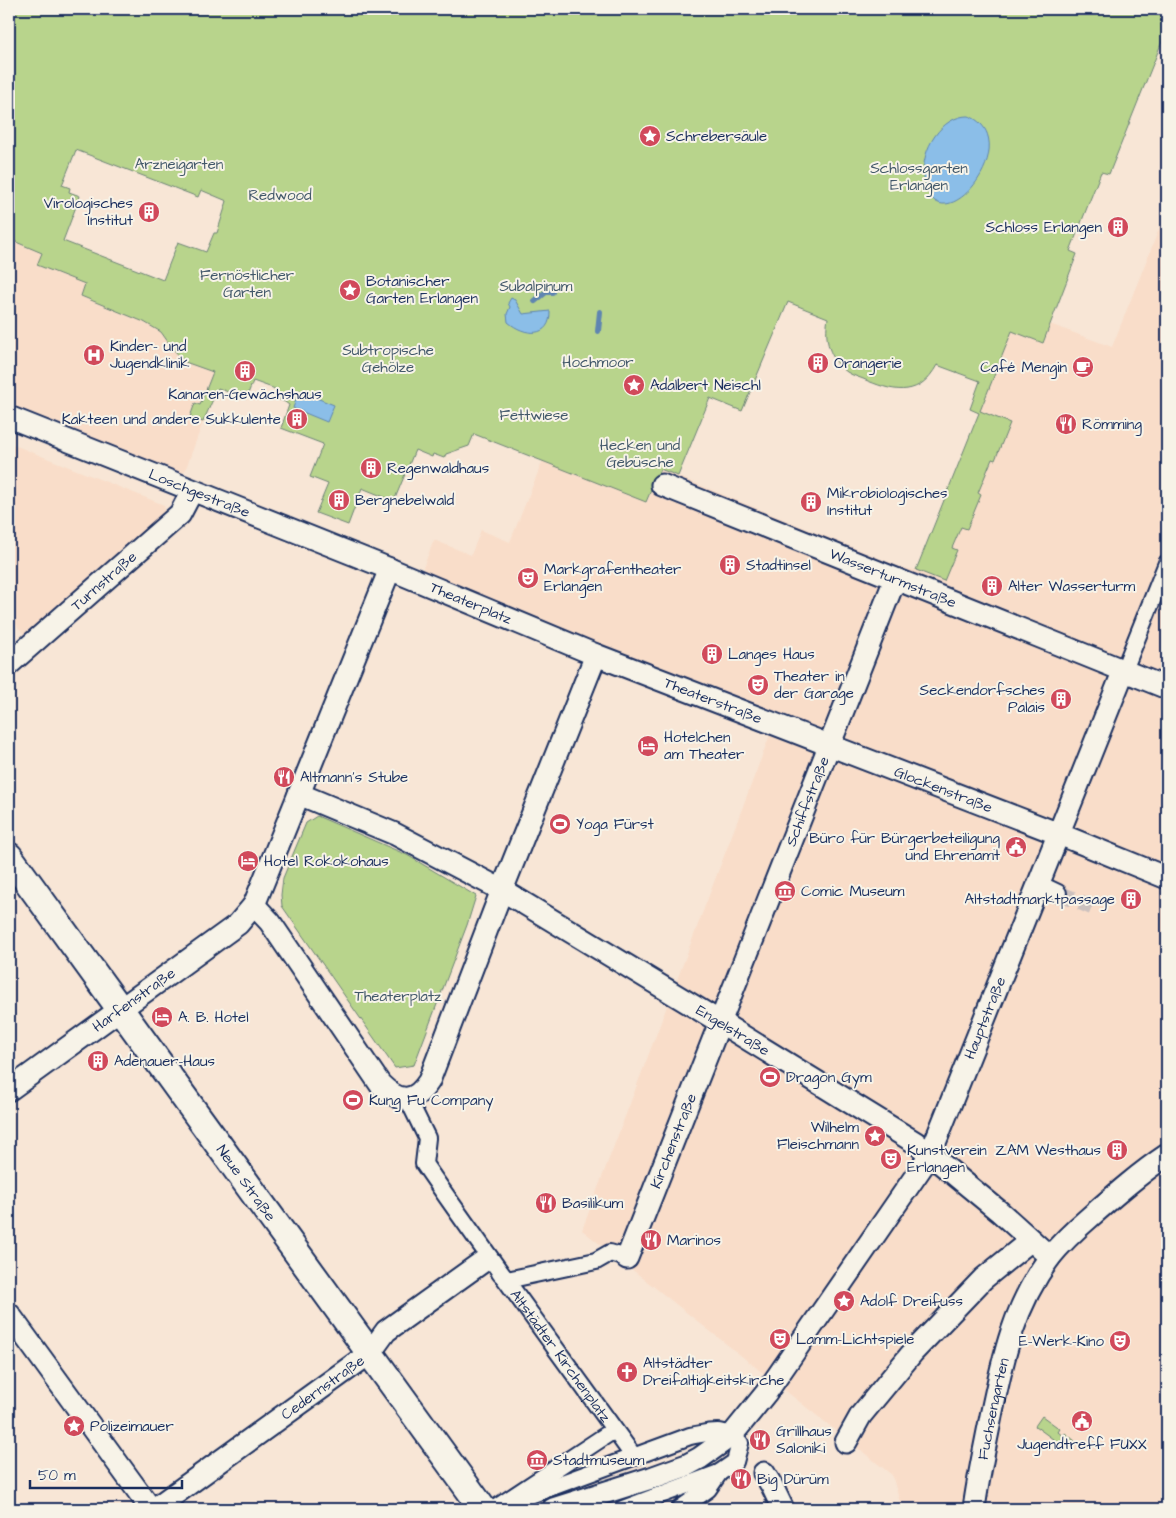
<svg xmlns="http://www.w3.org/2000/svg" width="1176" height="1518" font-family="'Architects Daughter',sans-serif">
<style>
.built{fill:#f9ddc9}
.green{fill:#b8d48c;stroke:#6a8275;fill-rule:evenodd}
.water{fill:#8bbee8;stroke:#5e85b1}
.lines{fill:none;stroke-linecap:round;stroke-linejoin:round}
.stream{stroke:#5e85b1;stroke-width:6}
.pedestrian-tunnel{stroke:#ccc1be;stroke-width:16;stroke-dasharray:16 8;stroke-linecap:butt}
.pedestrian-casing{stroke:#1b2f5e;stroke-width:20}
.minor-casing{stroke:#1b2f5e;stroke-width:25}
.tertiary-casing{stroke:#1b2f5e;stroke-width:30}
.pedestrian{stroke:#f7f3e8;stroke-width:16}
.minor{stroke:#f7f3e8;stroke-width:21}
.tertiary{stroke:#f7f3e8;stroke-width:26}
.labels{text-anchor:middle;dominant-baseline:central;stroke-width:4;stroke-linejoin:round;paint-order:stroke}
.poi-label{font-size:15px;fill:#1b2f5e;stroke:#f7f3e8;text-anchor:start}
.park-label{font-size:15px;fill:#42586a;stroke:#f7f3e8}
.street-label{font-size:15px;fill:#1b2f5e;stroke:#f7f3e8}
</style>
<rect width="100%" height="100%" fill="#f8e6d6"/>
<filter id="ink" filterUnits="userSpaceOnUse"><feTurbulence type="fractalNoise" baseFrequency=".02" numOctaves="2"/><feDisplacementMap in="SourceGraphic" scale="10" xChannelSelector="R" yChannelSelector="G"/><feConvolveMatrix kernelMatrix="1 2 1 2 8 2 1 2 1" color-interpolation-filters="sRGB"/></filter>
<g filter="url(#ink)">
<g class="built">
<polygon points="1167,209 1167,1509 902,1509 892,1475 582,1230 773,727 415,588 434,540 471,555 481,530 510,542 543,460 647,502 660,469 903,568 916,570 1012,330 1043,343 1050,324 1112,347"/>
<polygon points="9,239 42,253 38,265 86,284 81,296 144,322 161,332 173,349 185,362 213,372 200,405 196,403 198,420 203,422 185,471 171,479 9,413"/>
<polygon points="9,443 164,505 166,516 26,637 9,616"/>
</g>
<g class="green">
<path d="M9,9h1158v20l-58,145 -8,-2 -31,79 7,3 -34,89 -31,-12 -32,80 30,12 -15,37 -3,-1 -14,34 3,2 -14,34 -6,-2 -9,21 5,2 -13,31 -28,-11 63,-157 -9,-4 10,-28 -43,-16c-17,31 -40,28 -69,16 -6,-3 -15,-5 -21,-9 -18,-13 -23,-33 -19,-54l-40,-16 -46,109 -32,-13 -32,78 -18,-7 -14,33 -172,-68 -5,12 -23,8 -2,4 -11,-4 -1,3 -17,-7 -21,51 -32,-13 -14,37 -32,-12 12,-29 -18,-7 13,-33 -42,-16 8,-23 -4,-3 -10,-4 3,-8 -25,-9 -7,18 -28,-11 -15,34 -13,-5 5,-14 5,2 13,-33 -28,-10 -12,-13 -12,-17 -17,-10 -63,-26 4,-12 -48,-19 5,-12 -33,-14zM76,150l122,47 3,-7 26,11 -10,32h-3l-8,19 -28,-10 -15,38 -100,-39 17,-45 -11,-4 1,-4 -8,-3z"/>
<polygon points="317,816 407,855 476,896 467,925 414,1065 395,1068 282,906 281,895 283,878 306,823"/>
<polygon points="1042,1416 1060,1429 1058,1432 1063,1436 1065,1433 1075,1441 1068,1450 1035,1426"/>
</g>
<g class="water">
<path d="M969,116c61,26 -34,139 -45,61 -4,-27 18,-62 45,-61z"/>
<path d="M511,298l4,2 8,14 27,-3c1,28 -26,25 -42,11l-1,-8 3,-7 -2,-4z"/>
<polygon points="299,391 334,405 327,422 293,408"/>
</g>
<g class="lines">
<g class="stream">
<polyline points="535,301 546,292 552,292"/>
<polyline points="598,331 600,312"/>
</g>
<polyline class="pedestrian-tunnel" points="1058,893 1092,907"/>
<g class="pedestrian-casing">
<g id="pedestrian">
<polyline points="1124,670 1167,563"/>
<polyline points="1039,884 1058,893"/>
<path id="s1" d="M408,1099l19,39 -3,26c68,99 140,195 210,293"/>
<polyline points="500,1273 507,1280 596,1261 610,1253 627,1258"/>
<path d="M511,1502l179,-66c20,-3 34,-10 50,7l-5,19 -16,11 -96,36"/>
<polyline points="496,1508 614,1430"/>
<polyline points="680,1509 708,1489 719,1473"/>
</g>
</g>
<g class="minor-casing">
<g id="minor">
<path id="s2" d="M9,417l371,148 216,90 463,179 108,44"/>
<path id="s3" d="M662,485l505,203"/>
<path id="s4" d="M9,664l171,-150 12,-23"/>
<path id="s5" d="M299,794l96,40 107,56 218,132 196,121 84,69 50,45"/>
<path d="M254,905l16,17 110,162c19,19 34,20 49,-3l73,-191 94,-235"/>
<path id="s6" d="M9,1090l229,-166 16,-19 136,-336"/>
<path id="s7" d="M627,1258l268,-679"/>
<polyline points="9,1314 151,1509"/>
<polyline points="846,1442 861,1415 913,1352 983,1279 1031,1240"/>
<polyline points="764,1473 772,1486 783,1509"/>
<path id="s8" d="M154,1509l216,-156 16,-22 99,-71"/>
<path id="s9" d="M553,1509l98,-31 36,-13 13,-7 32,-23 34,-42 164,-238 194,-485"/>
<path id="s10" d="M974,1509c4,-31 11,-62 17,-93 12,-59 23,-110 59,-159 12,-15 26,-28 40,-40 25,-22 50,-44 77,-62"/>
</g>
</g>
<g class="tertiary-casing">
<g id="tertiary">
<path id="s11" d="M9,856l474,653"/>
</g>
</g>
<use href="#pedestrian" class="pedestrian"/>
<use href="#minor" class="minor"/>
<use href="#tertiary" class="tertiary"/>
</g>
</g>
<defs>
<g id="sight-disc" transform="scale(1.125)"><circle r="9.5" fill="#d1495b" stroke="#f7f3e8"/><path d="M0-6L1.8-2.2L6-1.7L2.9 1.2L3.7 5.4L0 3.3L-3.7 5.4L-2.9 1.2L-6-1.7L-1.8-2.2Z" fill="#fff"/></g>
<g id="building-disc" transform="scale(1.125)"><circle r="9.5" fill="#d1495b" stroke="#f7f3e8"/><path d="M-4-6H4V6H1V3H-1V6H-4ZM-2.5-4.3h1.7v1.8h-1.7ZM.8-4.3h1.7v1.8H.8ZM-2.5-1h1.7V.8h-1.7ZM.8-1h1.7V.8H.8Z" fill="#fff"/></g>
<g id="hospital-disc" transform="scale(1.125)"><circle r="9.5" fill="#d1495b" stroke="#f7f3e8"/><path d="M-5-5h3v3.5h4V-5h3V5h-3V1.5h-4V5h-3Z" fill="#fff"/></g>
<g id="cafe-disc" transform="scale(1.125)"><circle r="9.5" fill="#d1495b" stroke="#f7f3e8"/><path d="M-5.5-4.5H6V0H3Q3 3.5 0 3.5H-2.5Q-5.5 3.5-5.5 0ZM3-3.2v2h1.7v-2ZM-6 4.5H4V6H-6Z" fill="#fff"/></g>
<g id="restaurant-disc" transform="scale(1.125)"><circle r="9.5" fill="#d1495b" stroke="#f7f3e8"/><path d="M-5-6h1v4h1v-4h1v4h1v-4h1v5L-1.5 .5V6h-2V.5L-5-1ZM5-6V6H3V1.5H1.5Q1.5-4 5-6Z" fill="#fff"/></g>
<g id="theatre-disc" transform="scale(1.125)"><circle r="9.5" fill="#d1495b" stroke="#f7f3e8"/><path d="M-5-5.5Q0-4 5-5.5V0Q5 5 0 6Q-5 5-5 0ZM-3.3-2.5H-1v1.5H-3.3ZM1-2.5H3.3v1.5H1ZM-2.8 1Q0 5.5 2.8 1Z" fill="#fff"/></g>
<g id="hotel-disc" transform="scale(1.125)"><circle r="9.5" fill="#d1495b" stroke="#f7f3e8"/><path d="M-6-4.5h1.5V1H6V5H4.5V3h-9V5H-6ZM-4 0a1.8 1.8 0 1 1 3.6 0ZM.5 0V-2.5h3Q6-2.5 6 0Z" fill="#fff"/></g>
<g id="stadium-disc" transform="scale(1.125)"><circle r="9.5" fill="#d1495b" stroke="#f7f3e8"/><path d="M0-5a6.5 5 0 1 0 0 10a6.5 5 0 1 0 0-10ZM-3.5-1.8h7v3.6h-7Z" fill="#fff"/></g>
<g id="civic-disc" transform="scale(1.125)"><circle r="9.5" fill="#d1495b" stroke="#f7f3e8"/><path d="M-.6-6.5H3V-4.5H.6V-3L4-1V1h2V6H-6V1h2V-1L-.6-3ZM-1.2 2.5V6h2.4V2.5Z" fill="#fff"/></g>
<g id="museum-disc" transform="scale(1.125)"><circle r="9.5" fill="#d1495b" stroke="#f7f3e8"/><path d="M0-6L6-3V-2H-6V-3ZM-5-1h2V3h-2ZM-1-1h2V3h-2ZM3-1h2V3H3ZM-6 4H6V6H-6Z" fill="#fff"/></g>
<g id="church-disc" transform="scale(1.125)"><circle r="9.5" fill="#d1495b" stroke="#f7f3e8"/><path d="M-1.2-6h2.4v3.5h3.3v2.4h-3.3V6h-2.4V-.1h-3.3v-2.4h3.3Z" fill="#fff"/></g>
</defs>
<g fill-rule="evenodd">
<use href="#sight-disc" x="650" y="136"/>
<use href="#building-disc" x="149" y="212"/>
<use href="#building-disc" x="1118" y="227"/>
<use href="#sight-disc" x="350" y="290"/>
<use href="#hospital-disc" x="94" y="355"/>
<use href="#building-disc" x="818" y="363"/>
<use href="#cafe-disc" x="1083" y="367"/>
<use href="#building-disc" x="245" y="371"/>
<use href="#sight-disc" x="634" y="385"/>
<use href="#building-disc" x="297" y="419"/>
<use href="#restaurant-disc" x="1066" y="424"/>
<use href="#building-disc" x="371" y="468"/>
<use href="#building-disc" x="339" y="500"/>
<use href="#building-disc" x="811" y="502"/>
<use href="#building-disc" x="730" y="565"/>
<use href="#theatre-disc" x="528" y="578"/>
<use href="#building-disc" x="992" y="586"/>
<use href="#building-disc" x="712" y="654"/>
<use href="#theatre-disc" x="758" y="685"/>
<use href="#building-disc" x="1061" y="699"/>
<use href="#hotel-disc" x="648" y="746"/>
<use href="#restaurant-disc" x="284" y="777"/>
<use href="#stadium-disc" x="560" y="824"/>
<use href="#civic-disc" x="1016" y="847"/>
<use href="#hotel-disc" x="248" y="861"/>
<use href="#museum-disc" x="785" y="891"/>
<use href="#building-disc" x="1131" y="899"/>
<use href="#hotel-disc" x="162" y="1017"/>
<use href="#building-disc" x="98" y="1061"/>
<use href="#stadium-disc" x="770" y="1077"/>
<use href="#stadium-disc" x="353" y="1100"/>
<use href="#sight-disc" x="875" y="1136"/>
<use href="#building-disc" x="1117" y="1150"/>
<use href="#theatre-disc" x="891" y="1159"/>
<use href="#restaurant-disc" x="546" y="1203"/>
<use href="#restaurant-disc" x="651" y="1240"/>
<use href="#sight-disc" x="844" y="1301"/>
<use href="#theatre-disc" x="780" y="1339"/>
<use href="#theatre-disc" x="1120" y="1341"/>
<use href="#church-disc" x="627" y="1372"/>
<use href="#civic-disc" x="1082" y="1421"/>
<use href="#sight-disc" x="74" y="1426"/>
<use href="#restaurant-disc" x="760" y="1440"/>
<use href="#museum-disc" x="537" y="1460"/>
<use href="#restaurant-disc" x="741" y="1479"/>
</g>
<g class="labels">
<g class="poi-label">
<text x="666" y="136">Schrebersäule</text>
<text x="133" y="203" text-anchor="end">Virologisches<tspan x="133" dy="17">Institut</tspan></text>
<text x="1102" y="227" text-anchor="end">Schloss Erlangen</text>
<text x="366" y="281">Botanischer<tspan x="366" dy="17">Garten Erlangen</tspan></text>
<text x="110" y="346">Kinder- und<tspan x="110" dy="17">Jugendklinik</tspan></text>
<text x="834" y="363">Orangerie</text>
<text x="1067" y="367" text-anchor="end">Café Mengin</text>
<text x="650" y="385">Adalbert Neischl</text>
<text x="245" y="394" text-anchor="middle">Kanaren-Gewächshaus</text>
<text x="281" y="419" text-anchor="end">Kakteen und andere Sukkulente</text>
<text x="1082" y="424">Römming</text>
<text x="387" y="468">Regenwaldhaus</text>
<text x="827" y="493">Mikrobiologisches<tspan x="827" dy="17">Institut</tspan></text>
<text x="355" y="500">Bergnebelwald</text>
<text x="746" y="565">Stadtinsel</text>
<text x="544" y="569">Markgrafentheater<tspan x="544" dy="17">Erlangen</tspan></text>
<text x="1008" y="586">Alter Wasserturm</text>
<text x="728" y="654">Langes Haus</text>
<text x="774" y="676">Theater in<tspan x="774" dy="17">der Garage</tspan></text>
<text x="1045" y="690" text-anchor="end">Seckendorfsches<tspan x="1045" dy="17">Palais</tspan></text>
<text x="664" y="737">Hotelchen<tspan x="664" dy="17">am Theater</tspan></text>
<text x="300" y="777">Altmann's Stube</text>
<text x="576" y="824">Yoga Fürst</text>
<text x="1000" y="838" text-anchor="end">Büro für Bürgerbeteiligung<tspan x="1000" dy="17">und Ehrenamt</tspan></text>
<text x="264" y="861">Hotel Rokokohaus</text>
<text x="801" y="891">Comic Museum</text>
<text x="1115" y="899" text-anchor="end">Altstadtmarktpassage</text>
<text x="178" y="1017">A. B. Hotel</text>
<text x="114" y="1061">Adenauer-Haus</text>
<text x="786" y="1077">Dragon Gym</text>
<text x="369" y="1100">Kung Fu Company</text>
<text x="859" y="1127" text-anchor="end">Wilhelm<tspan x="859" dy="17">Fleischmann</tspan></text>
<text x="907" y="1150">Kunstverein<tspan x="907" dy="17">Erlangen</tspan></text>
<text x="1101" y="1150" text-anchor="end">ZAM Westhaus</text>
<text x="562" y="1203">Basilikum</text>
<text x="667" y="1240">Marinos</text>
<text x="860" y="1301">Adolf Dreifuss</text>
<text x="796" y="1339">Lamm-Lichtspiele</text>
<text x="1104" y="1341" text-anchor="end">E-Werk-Kino</text>
<text x="643" y="1363">Altstädter<tspan x="643" dy="17">Dreifaltigkeitskirche</tspan></text>
<text x="90" y="1426">Polizeimauer</text>
<text x="776" y="1431">Grillhaus<tspan x="776" dy="17">Saloniki</tspan></text>
<text x="1082" y="1444" text-anchor="middle">Jugendtreff FUXX</text>
<text x="553" y="1460">Stadtmuseum</text>
<text x="757" y="1479">Big Dürüm</text>
</g>
<g class="park-label">
<text x="179" y="164">Arzneigarten</text>
<text x="919" y="168">Schlossgarten<tspan x="919" dy="17">Erlangen</tspan></text>
<text x="280" y="195">Redwood</text>
<text x="247" y="275">Fernöstlicher<tspan x="247" dy="17">Garten</tspan></text>
<text x="536" y="286">Subalpinum</text>
<text x="388" y="350">Subtropische<tspan x="388" dy="17">Gehölze</tspan></text>
<text x="598" y="362">Hochmoor</text>
<text x="534" y="415">Fettwiese</text>
<text x="640" y="445">Hecken und<tspan x="640" dy="17">Gebüsche</tspan></text>
<text x="398" y="996">Theaterplatz</text>
</g>
<g class="street-label">
<text stroke="none"><textPath href="#s2" startOffset="205">Loschgestraße</textPath></text>
<text stroke="none"><textPath href="#s3" startOffset="249">Wasserturmstraße</textPath></text>
<text stroke="none"><textPath href="#s4" startOffset="126">Turnstraße</textPath></text>
<text stroke="none"><textPath href="#s2" startOffset="498">Theaterplatz</textPath></text>
<text stroke="none"><textPath href="#s2" startOffset="759">Theaterstraße</textPath></text>
<text stroke="none"><textPath href="#s2" startOffset="1006">Glockenstraße</textPath></text>
<text stroke="none"><textPath href="#s7" startOffset="491">Schiffstraße</textPath></text>
<text stroke="none"><textPath href="#s6" startOffset="154">Harfenstraße</textPath></text>
<text stroke="none"><textPath href="#s9" startOffset="686">Hauptstraße</textPath></text>
<text stroke="none"><textPath href="#s5" startOffset="495">Engelstraße</textPath></text>
<text stroke="none"><textPath href="#s7" startOffset="126">Kirchenstraße</textPath></text>
<text stroke="none"><textPath href="#s11" startOffset="404">Neue Straße</textPath></text>
<text stroke="none"><textPath href="#s1" startOffset="305">Altstädter Kirchenplatz</textPath></text>
<text stroke="none"><textPath href="#s8" startOffset="208">Cedernstraße</textPath></text>
<text stroke="none"><textPath href="#s10" startOffset="102">Fuchsengarten</textPath></text>
</g>
</g>
<rect width="1176" height="1518" fill="none" stroke="#f7f3e8" stroke-width="30"/>
<rect x="15" y="15" width="1146" height="1488" fill="none" stroke="#1b2f5e" stroke-width="2" filter="url(#ink)"/>
<path d="M30 1480v8h152v-8" fill="none" stroke="#1b2f5e" stroke-width="2.5"/>
<text x="38" y="1480" font-size="15" fill="#1b2f5e" stroke="#f7f3e8" stroke-width="4" paint-order="stroke">50 m</text>
</svg>
